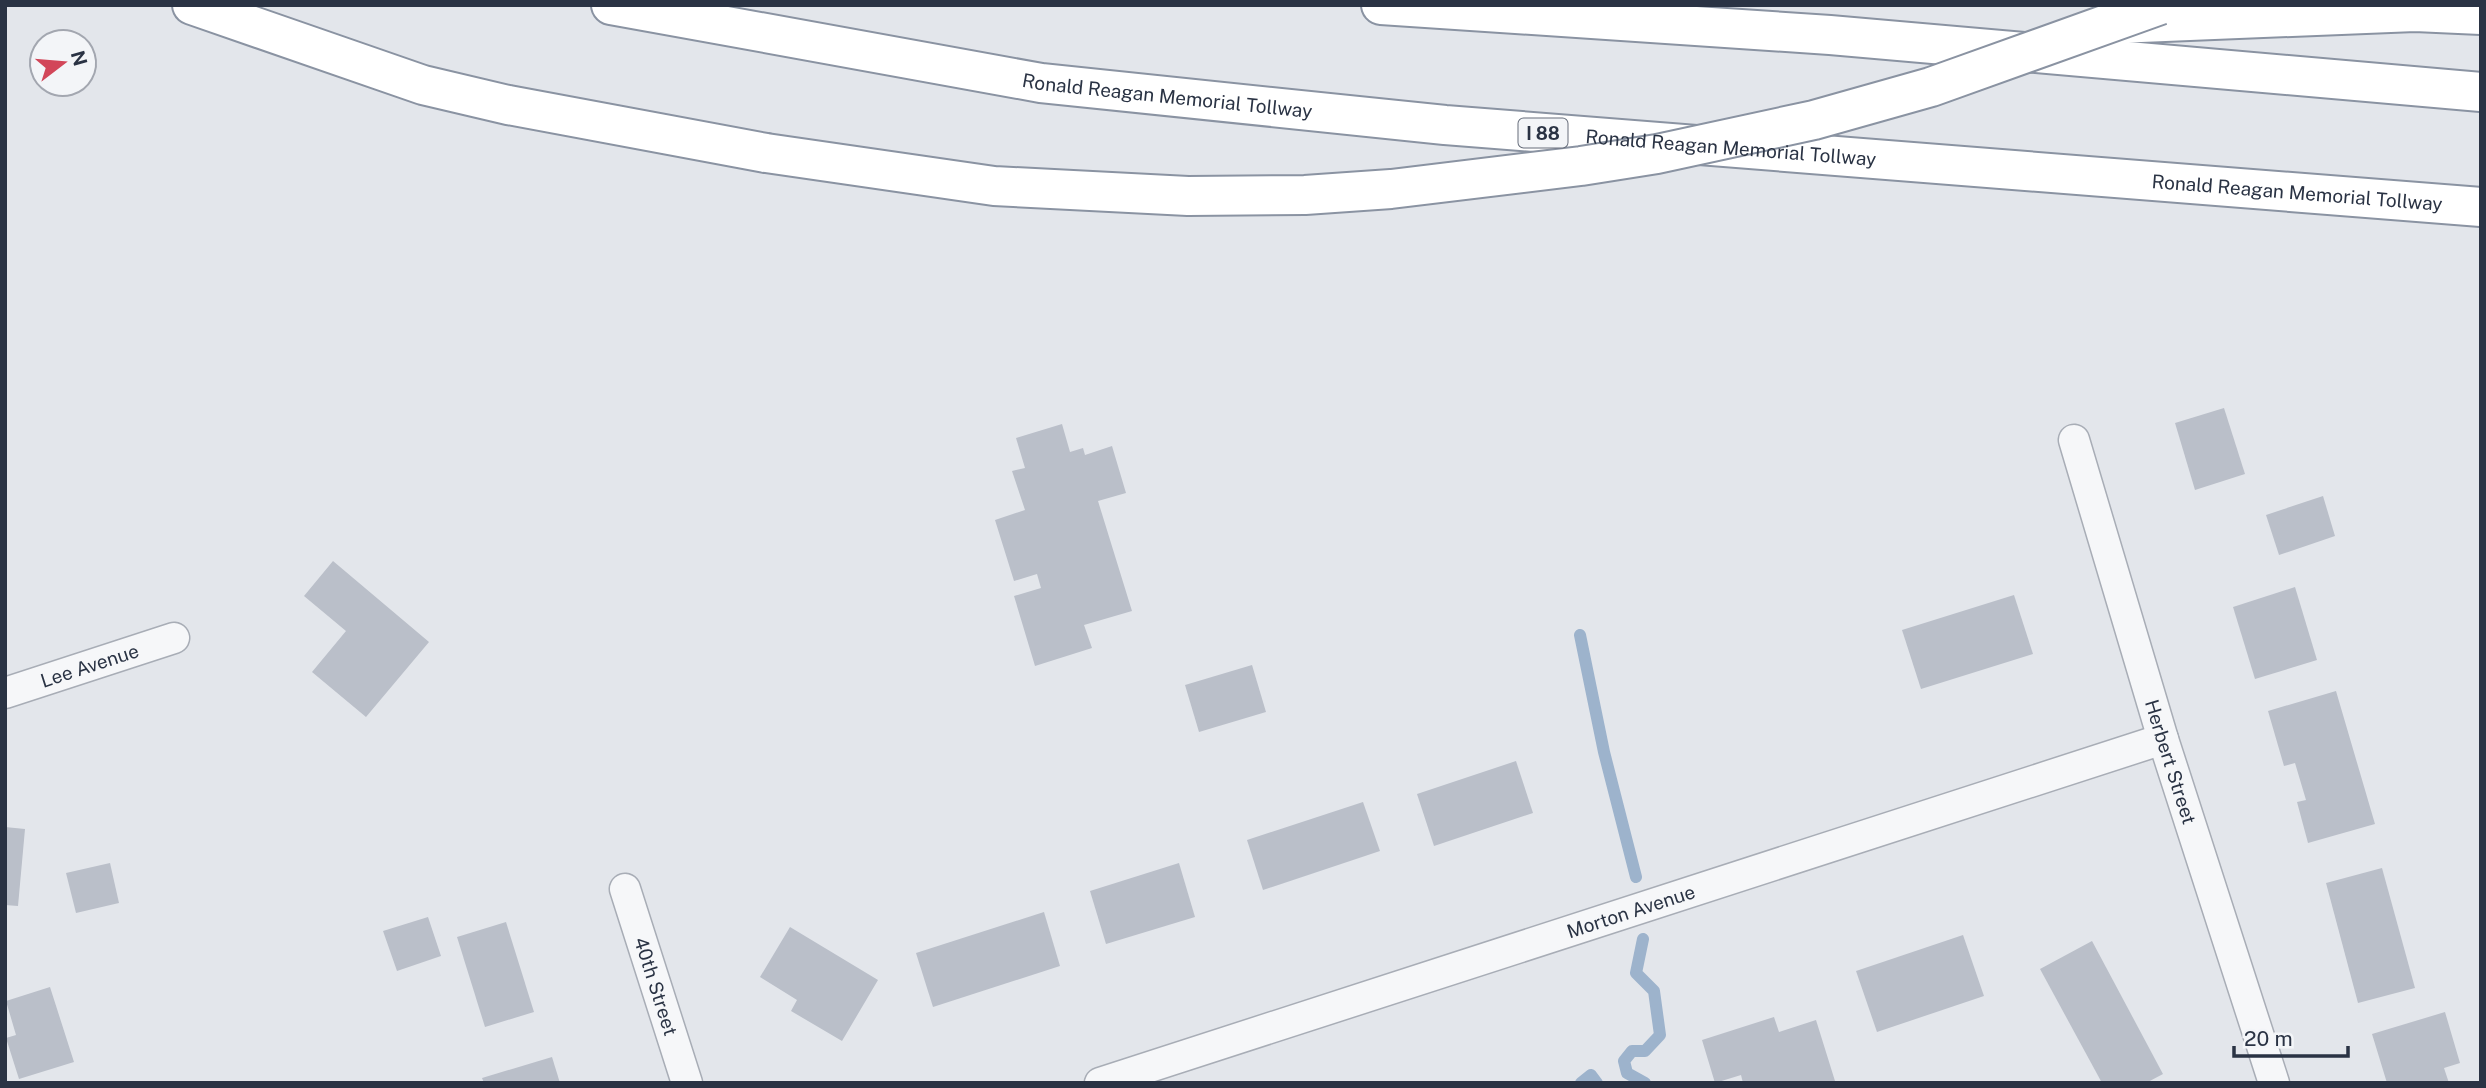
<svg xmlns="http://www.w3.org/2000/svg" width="2486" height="1088" font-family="'Public Sans',sans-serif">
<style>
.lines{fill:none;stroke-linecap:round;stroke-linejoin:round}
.stream{stroke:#9db3cc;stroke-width:12}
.building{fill:#babfc9}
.minor-casing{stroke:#a8adb6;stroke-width:33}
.motorway-casing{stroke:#8a93a2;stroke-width:42}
.minor{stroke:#f6f7f9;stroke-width:30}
.motorway{stroke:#fff;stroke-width:38}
.motorway-bridge-casing{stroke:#8a93a2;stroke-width:42;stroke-linecap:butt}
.motorway-bridge{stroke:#fff;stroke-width:38}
.labels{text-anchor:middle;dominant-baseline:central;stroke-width:5;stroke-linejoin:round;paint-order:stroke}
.shield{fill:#f3f5f8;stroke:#666d7a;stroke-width:2}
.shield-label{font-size:18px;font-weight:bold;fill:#2a3344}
.street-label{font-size:19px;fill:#2a3344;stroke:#f3f5f8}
</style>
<rect width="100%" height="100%" fill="#e3e6eb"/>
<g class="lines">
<g class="stream">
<polyline points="1580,635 1604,752 1636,877"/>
<polyline points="1643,939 1636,973 1654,991 1660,1035 1645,1051 1632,1051 1624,1061 1627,1073 1645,1083"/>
<polyline points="1581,1083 1591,1075 1597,1083"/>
</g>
</g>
<g class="building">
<polygon points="2224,408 2245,474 2195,490 2175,423"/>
<polygon points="1062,424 1070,452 1083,448 1085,455 1112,446 1126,493 1098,501 1132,611 1084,625 1092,648 1035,666 1014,596 1041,588 1037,574 1014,581 995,520 1025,510 1012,471 1025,468 1016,438"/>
<polygon points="2323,496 2335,536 2279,555 2266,515"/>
<polygon points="333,561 429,642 366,717 312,672 346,631 304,596"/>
<polygon points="2295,587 2317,660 2255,679 2233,607"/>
<polygon points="2014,595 2033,654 1921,689 1902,630"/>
<polygon points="1252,665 1266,712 1199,732 1185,685"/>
<polygon points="2336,691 2375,824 2308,843 2297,802 2306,800 2295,763 2284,766 2268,711"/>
<polygon points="1516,761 1533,813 1434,846 1417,794"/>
<polygon points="1363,802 1380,851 1263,890 1247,840"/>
<polygon points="5,827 25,829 18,906 5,905"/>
<polygon points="110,863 119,903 76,913 66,873"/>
<polygon points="1179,863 1195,917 1106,944 1090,891"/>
<polygon points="2382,868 2415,988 2358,1003 2326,883"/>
<polygon points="1044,912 1060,966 933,1007 916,953"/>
<polygon points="428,917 441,956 397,971 383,931"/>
<polygon points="506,922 534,1012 485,1027 457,937"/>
<polygon points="790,927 878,980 842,1041 791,1011 797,1000 760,977"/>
<polygon points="1963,935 1984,996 1877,1032 1856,971"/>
<polygon points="2092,941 2163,1074 2146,1083 2102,1083 2040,969"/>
<polygon points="50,987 74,1062 19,1079 6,1038 16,1035 6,1001"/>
<polygon points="2445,1012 2460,1063 2444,1068 2449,1083 2387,1083 2372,1034"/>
<polygon points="1774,1017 1779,1032 1816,1020 1835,1081 1743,1083 1741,1075 1715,1083 1702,1040"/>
<polygon points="552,1057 560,1083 484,1083 482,1078"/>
</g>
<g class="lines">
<g class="minor-casing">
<g id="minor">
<path id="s1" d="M2074,440l89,299 111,344"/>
<path id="s2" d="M5,693l169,-55"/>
<path id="s3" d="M625,889l62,194"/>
<path id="s4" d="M1100,1083l1063,-344"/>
</g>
</g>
<g class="motorway-casing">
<g id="motorway">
<polyline points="192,5 423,85 508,105 766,153"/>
<path id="s5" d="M611,5l430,78 404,42 1036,82"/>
<polyline points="1381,5 1830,35 2481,92"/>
<polyline points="2116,24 2415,12 2481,15"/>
</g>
</g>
<use href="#minor" class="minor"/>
<use href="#motorway" class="motorway"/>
<g class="motorway-bridge-casing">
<polyline id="motorway-bridge" points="766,153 994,186 1188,196 1305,195 1391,189 1581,166 1657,154 1814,120 1931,87 2160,5"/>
</g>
<use href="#motorway-bridge" class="motorway-bridge"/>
</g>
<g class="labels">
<rect class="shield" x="1518.5" y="118.5" width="49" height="29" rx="5"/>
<g class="shield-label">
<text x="1543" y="133">I 88</text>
</g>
<g class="street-label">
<text stroke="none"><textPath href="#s5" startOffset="564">Ronald Reagan Memorial Tollway</textPath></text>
<text stroke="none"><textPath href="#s5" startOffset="1130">Ronald Reagan Memorial Tollway</textPath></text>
<text stroke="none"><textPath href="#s5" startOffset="1698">Ronald Reagan Memorial Tollway</textPath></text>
<text stroke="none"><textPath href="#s2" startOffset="89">Lee Avenue</textPath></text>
<text stroke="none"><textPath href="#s1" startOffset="336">Herbert Street</textPath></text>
<text stroke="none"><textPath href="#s4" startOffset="558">Morton Avenue</textPath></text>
<text stroke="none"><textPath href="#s3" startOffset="102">40th Street</textPath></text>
</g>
</g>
<rect width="2486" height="1088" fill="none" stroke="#2a3344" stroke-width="14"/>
<g transform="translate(63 63) rotate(74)"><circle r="33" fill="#f3f5f8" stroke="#a3a7b0" stroke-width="2"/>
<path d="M0-5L12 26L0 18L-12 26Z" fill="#d24659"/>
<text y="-10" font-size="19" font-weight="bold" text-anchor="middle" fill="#2a3344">N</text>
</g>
<path d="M2234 1046v10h114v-10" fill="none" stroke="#2a3344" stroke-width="3.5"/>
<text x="2244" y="1046" font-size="21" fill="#2a3344" stroke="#f3f5f8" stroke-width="5" paint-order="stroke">20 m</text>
</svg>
